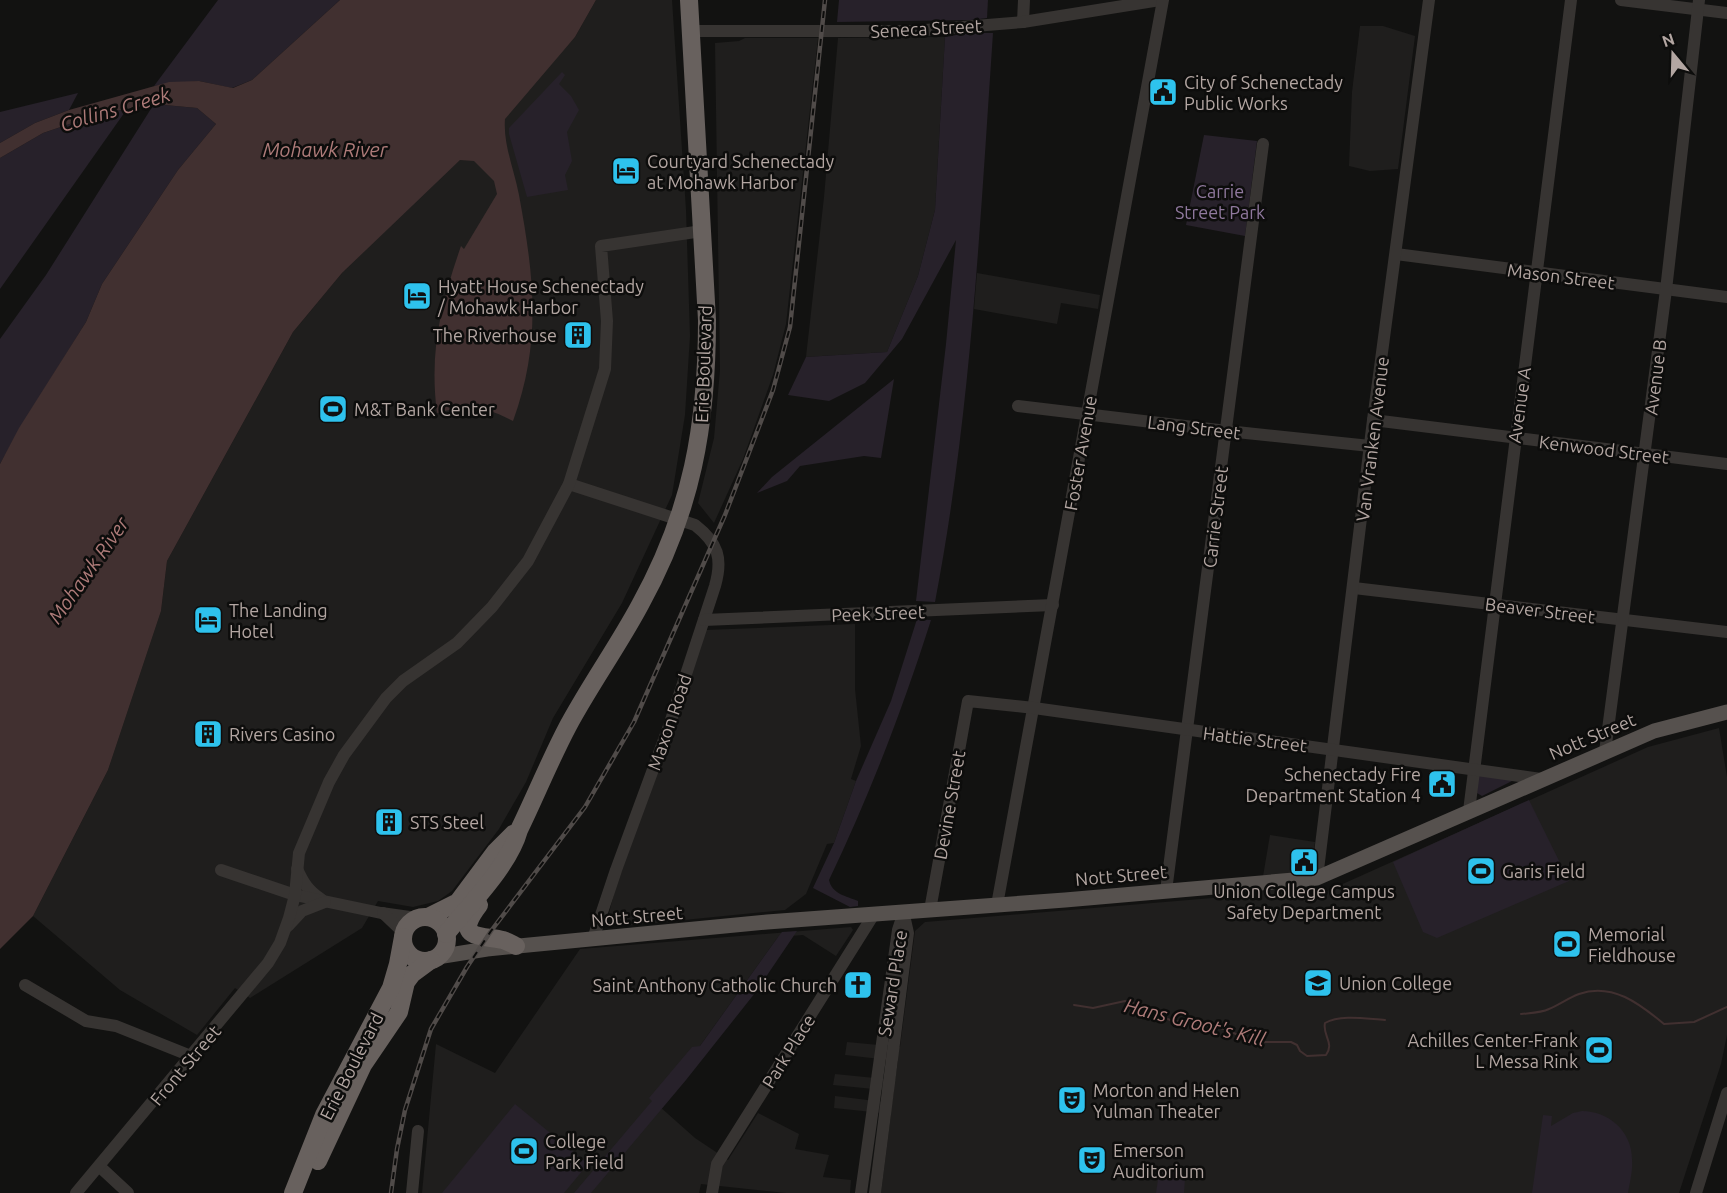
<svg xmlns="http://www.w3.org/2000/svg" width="1727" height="1193" font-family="Ubuntu,sans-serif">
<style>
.built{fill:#1f1e1d}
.green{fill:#27212a}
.water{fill:#413030}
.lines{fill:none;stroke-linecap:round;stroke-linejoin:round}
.stream{stroke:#413030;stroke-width:2}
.minor{stroke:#373432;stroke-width:12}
.major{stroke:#56514e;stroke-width:15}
.highway{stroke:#68615e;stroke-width:18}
.rail-casing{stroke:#504b49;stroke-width:4.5}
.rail{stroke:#0d0d0c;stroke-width:2;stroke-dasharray:7;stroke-linecap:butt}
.labels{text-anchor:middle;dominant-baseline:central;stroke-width:5;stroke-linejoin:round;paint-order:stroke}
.street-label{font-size:18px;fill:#b3a6a2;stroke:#0d0d0c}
.poi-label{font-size:18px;fill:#b3a6a2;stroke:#0d0d0c;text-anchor:start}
.park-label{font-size:18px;fill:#90799e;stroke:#0d0d0c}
.water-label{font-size:20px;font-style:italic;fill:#ae7b79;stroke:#0d0d0c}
</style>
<rect width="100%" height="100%" fill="#121211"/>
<g class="built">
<polygon points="596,0 672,0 686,210 690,336 685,415 672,495 622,603 553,718 526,782 499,829 452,891 438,901 413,907 378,901 362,928 250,998 235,988 197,1035 120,990 33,916 108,770 161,611 167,561 293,332 342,273 429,188 466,154 575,37"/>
<polygon points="1360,26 1383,26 1415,36 1398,169 1370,171 1349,166 1352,92"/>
<polygon points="945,37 935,210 918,276 887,352 806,357 824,197 838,38"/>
<polygon points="745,38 818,38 786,324 773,375 743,459 714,523 698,503 714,438 720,370 715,43 739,41"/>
<polygon points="977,273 1100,295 1098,309 1061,303 1057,324 974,309"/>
<polygon points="855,624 855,689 861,746 851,779 856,781 834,843 827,844 806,894 785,910 624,926 611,925 609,913 618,878 705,630"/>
<polygon points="1719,728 1727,777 1727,1035 1721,1064 1679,1193 881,1193 891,1114 834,1108 835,1096 892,1103 894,1091 833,1085 835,1074 895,1080 898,1061 845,1055 847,1042 900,1047 915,931 925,922 1260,894 1270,835 1315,842 1308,892 1327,891 1648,747"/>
<polygon points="851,927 853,930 836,956 803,935 778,937 700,1046 650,1098 695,1138 728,1160 758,1113 799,1134 795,1149 829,1155 823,1177 851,1180 850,1193 786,1193 701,1184 699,1193 422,1193 436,1044 495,1073 580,949"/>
</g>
<g class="green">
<polygon points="218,0 340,0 252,80 232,88 199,81 154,86"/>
<polygon points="839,0 988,0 987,18 971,20 837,22"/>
<path d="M967,33h26c-13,190 -22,381 -58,569l-19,-1 30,-257 10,-104 -54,99 -37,44 -36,18 -41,-6 18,-38 81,-5 31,-76 17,-66 10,-173z"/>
<polygon points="562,72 565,75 559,84 571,96 579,110 567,132 572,161 565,175 568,190 527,197 509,134 509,128"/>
<polygon points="78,93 69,110 35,123 0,143 0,112"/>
<polygon points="154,104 197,108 216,124 178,170 102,284 86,322 20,428 0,464 0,339 46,275"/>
<polygon points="127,109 0,289 0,158 43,133 99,114"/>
<polygon points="1204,135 1257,141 1245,236 1186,225"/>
<polygon points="894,379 881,458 864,456 800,466 787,481 757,493 772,477"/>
<path d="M917,619l14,1c-29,91 -61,174 -102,260 3,14 17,16 29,21v5l-8,1 -37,-19 21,-45 22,-62 35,-80z"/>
<polygon points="1478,775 1512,780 1512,781 1482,796 1477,793"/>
<polygon points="1529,800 1569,881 1437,938 1423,932 1393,862"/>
<polygon points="797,931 755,993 686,1080 591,1193 574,1193 652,1101 649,1098 692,1047 700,1046 778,937 782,932"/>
<polygon points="515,1104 588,1164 564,1193 442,1193"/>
<path d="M1582,1111c26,0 50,20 50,48 1,11 -2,23 -4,34h-96l11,-78 9,1 -1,10 22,-13z"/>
<polygon points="1160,1166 1176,1168 1185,1179 1184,1193 1156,1193"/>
</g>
<path class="water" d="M340,0h256l-21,37 -70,82c-2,25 9,50 14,76 15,81 23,147 -6,226 -28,-15 -46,-16 -76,-8 -8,-62 4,-109 24,-167l3,3 33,-55 -3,-13 -20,-20 -14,-1 -118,113 -49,59 -126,229 -6,50 -53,159 -75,146 -33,33v-485l19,-36 67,-106 16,-38 76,-114 38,-46 -19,-16 -43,-4 -55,10 -56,19 -43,25v-15l35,-20 34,-13 100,-28 30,-1 34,7 19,-8z"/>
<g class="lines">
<g class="stream">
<path d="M1074,1005l19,3 32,-7 14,4 33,16 19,1 33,7 31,13h36l6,3 3,6 7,5 19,-1c9,-12 -4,-20 -1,-32 16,-9 42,-4 60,-3"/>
<path d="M1521,1014c9,-1 20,-1 28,-5 10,-4 19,-11 30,-15 33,-12 61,10 85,30l30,-2 33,-15"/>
</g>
<g class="minor">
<polyline points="1621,0 1727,13"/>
<polyline points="1023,22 1024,0"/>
<polyline points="690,31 913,31 1023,22 1160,0"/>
<polyline points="1396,254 1727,297"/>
<polyline points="1018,406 1227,431 1370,446"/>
<polyline points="1373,420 1727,464"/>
<path d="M569,484l126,41c23,18 28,33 20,61l-46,140 -53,144 -23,69"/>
<polyline points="1354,588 1727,632"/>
<polyline points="704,620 1053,605"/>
<polyline points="1605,752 1666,290 1699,0"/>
<polyline points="1469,811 1571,0"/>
<path d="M297,869c6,13 11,22 24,30"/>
<polyline points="221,870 295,895 381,913 417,918"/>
<polyline points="1317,878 1373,420 1429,0"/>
<polyline points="1166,891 1263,144"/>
<polyline points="997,905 1163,0"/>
<polyline points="930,910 968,701 1034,708 1541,779"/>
<polyline points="383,913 404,933"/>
<polyline points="288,926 302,911 325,902"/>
<polyline points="25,985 86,1021 116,1026 191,1056"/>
<polyline points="99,1166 128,1193"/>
<polyline points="76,1193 268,963 280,943 289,918 295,895 299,853 329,782 344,755 386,698 403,681 457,643 492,607 528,561 569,484 605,369 607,321 601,246 702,231"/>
<polyline points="412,1193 418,1131"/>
<polyline points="712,1193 717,1164 874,914"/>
<polyline points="861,1193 898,930 904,912"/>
<polyline points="875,1193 908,933 904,915"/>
<polyline points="1696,1193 1727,1093"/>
</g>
<polyline class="major" points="437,957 487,949 767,922 1065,900 1317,878 1654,731 1727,712"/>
<g class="highway">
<path d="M479,905c-26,34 0,30 24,35 4,1 9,4 13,6"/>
<polyline points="428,917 458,902 496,851 513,834"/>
<circle cx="425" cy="939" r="22"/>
<path d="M446,934c24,-30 63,-68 73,-104 17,-35 31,-70 49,-104 22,-41 50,-80 72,-121 52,-94 67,-180 67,-285l-18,-320"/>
<polyline points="318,1161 363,1065 399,1012 406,982 412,974 431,960"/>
<polyline points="293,1193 324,1115 391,988 398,964 403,937"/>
</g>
<g class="rail-casing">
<polyline id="rail" points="391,1193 397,1149 405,1110 431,1029 467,967 491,931 585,807 634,722 725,515 773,390 790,327 825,0"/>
</g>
<use href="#rail" class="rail"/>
</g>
<defs>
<g id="civic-square" transform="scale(1.5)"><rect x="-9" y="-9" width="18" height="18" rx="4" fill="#2ec2ed" stroke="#0d0d0c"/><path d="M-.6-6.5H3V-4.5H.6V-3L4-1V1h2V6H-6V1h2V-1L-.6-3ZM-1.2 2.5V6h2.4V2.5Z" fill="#111"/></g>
<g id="hotel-square" transform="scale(1.5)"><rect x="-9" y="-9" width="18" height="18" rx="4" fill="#2ec2ed" stroke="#0d0d0c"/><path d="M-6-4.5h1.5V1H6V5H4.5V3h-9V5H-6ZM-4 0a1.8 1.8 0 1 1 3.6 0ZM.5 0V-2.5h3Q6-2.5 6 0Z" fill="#111"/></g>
<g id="building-square" transform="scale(1.5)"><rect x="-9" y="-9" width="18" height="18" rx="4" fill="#2ec2ed" stroke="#0d0d0c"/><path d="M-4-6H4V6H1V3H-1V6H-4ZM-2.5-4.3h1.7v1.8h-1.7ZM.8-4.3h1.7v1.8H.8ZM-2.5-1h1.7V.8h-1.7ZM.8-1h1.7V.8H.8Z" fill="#111"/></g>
<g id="stadium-square" transform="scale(1.5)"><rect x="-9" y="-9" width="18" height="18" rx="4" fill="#2ec2ed" stroke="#0d0d0c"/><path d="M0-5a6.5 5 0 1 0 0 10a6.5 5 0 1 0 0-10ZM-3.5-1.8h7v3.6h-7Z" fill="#111"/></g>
<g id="university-square" transform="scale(1.5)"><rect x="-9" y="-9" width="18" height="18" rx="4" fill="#2ec2ed" stroke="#0d0d0c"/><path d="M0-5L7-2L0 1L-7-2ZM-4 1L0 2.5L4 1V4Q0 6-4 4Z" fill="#111"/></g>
<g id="church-square" transform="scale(1.5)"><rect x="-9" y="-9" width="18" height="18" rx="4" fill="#2ec2ed" stroke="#0d0d0c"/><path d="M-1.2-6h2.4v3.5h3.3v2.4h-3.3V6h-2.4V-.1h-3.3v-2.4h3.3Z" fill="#111"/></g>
<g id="theatre-square" transform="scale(1.5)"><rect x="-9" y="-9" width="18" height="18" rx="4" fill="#2ec2ed" stroke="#0d0d0c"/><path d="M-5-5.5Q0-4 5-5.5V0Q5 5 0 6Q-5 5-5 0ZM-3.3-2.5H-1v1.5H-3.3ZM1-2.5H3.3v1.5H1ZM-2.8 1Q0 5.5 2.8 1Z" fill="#111"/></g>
</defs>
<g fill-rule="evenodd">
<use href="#civic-square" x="1163" y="92"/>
<use href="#hotel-square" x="626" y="171"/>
<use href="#hotel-square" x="417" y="296"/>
<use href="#building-square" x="578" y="335"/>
<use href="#stadium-square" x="333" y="409"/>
<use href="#hotel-square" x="208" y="620"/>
<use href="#building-square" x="208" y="734"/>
<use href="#civic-square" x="1442" y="784"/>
<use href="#building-square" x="389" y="822"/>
<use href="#civic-square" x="1304" y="862"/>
<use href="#stadium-square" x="1481" y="871"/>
<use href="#stadium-square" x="1567" y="944"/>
<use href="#university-square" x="1318" y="983"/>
<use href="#church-square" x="858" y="985"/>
<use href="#stadium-square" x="1599" y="1050"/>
<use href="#theatre-square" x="1072" y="1100"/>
<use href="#stadium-square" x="524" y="1151"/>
<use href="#theatre-square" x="1092" y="1160"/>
</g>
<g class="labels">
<g class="street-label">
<text transform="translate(926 28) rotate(-3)">Seneca Street</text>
<text transform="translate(1561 276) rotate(7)">Mason Street</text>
<text transform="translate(703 364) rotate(-88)">Erie Boulevard</text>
<text transform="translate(1655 377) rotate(-83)">Avenue B</text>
<text transform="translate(1519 405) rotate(-82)">Avenue A</text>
<text transform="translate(1194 427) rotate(7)">Lang Street</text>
<text transform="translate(1372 439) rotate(-83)">Van Vranken Avenue</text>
<text transform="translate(1604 449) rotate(7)">Kenwood Street</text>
<text transform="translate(1080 453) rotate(-80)">Foster Avenue</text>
<text transform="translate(1215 517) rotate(-83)">Carrie Street</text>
<text transform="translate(1540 610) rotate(7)">Beaver Street</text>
<text transform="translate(878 613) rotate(-2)">Peek Street</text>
<text transform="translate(669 722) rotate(-71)">Maxon Road</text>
<text transform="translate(1592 736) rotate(-23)">Nott Street</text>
<text transform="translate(1255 739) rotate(7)">Hattie Street</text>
<text transform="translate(949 805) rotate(-80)">Devine Street</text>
<text transform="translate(1121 875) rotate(-5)">Nott Street</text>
<text transform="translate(637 916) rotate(-5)">Nott Street</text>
<text transform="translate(892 983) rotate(-81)">Seward Place</text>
<text transform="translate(788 1051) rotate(-58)">Park Place</text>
<text transform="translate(185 1065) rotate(-50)">Front Street</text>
<text transform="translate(351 1066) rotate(-63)">Erie Boulevard</text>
</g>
<g class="poi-label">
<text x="1184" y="82">City of Schenectady<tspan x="1184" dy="21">Public Works</tspan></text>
<text x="647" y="161">Courtyard Schenectady<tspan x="647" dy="21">at Mohawk Harbor</tspan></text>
<text x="438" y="286">Hyatt House Schenectady<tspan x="438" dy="21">/ Mohawk Harbor</tspan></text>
<text x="557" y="335" text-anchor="end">The Riverhouse</text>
<text x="354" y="409">M&amp;T Bank Center</text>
<text x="229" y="610">The Landing<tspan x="229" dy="21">Hotel</tspan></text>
<text x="229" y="734">Rivers Casino</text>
<text x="1421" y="774" text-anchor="end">Schenectady Fire<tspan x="1421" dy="21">Department Station 4</tspan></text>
<text x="410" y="822">STS Steel</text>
<text x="1502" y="871">Garis Field</text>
<text x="1304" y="891" text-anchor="middle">Union College Campus<tspan x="1304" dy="21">Safety Department</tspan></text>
<text x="1588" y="934">Memorial<tspan x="1588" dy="21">Fieldhouse</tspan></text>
<text x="1339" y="983">Union College</text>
<text x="837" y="985" text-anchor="end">Saint Anthony Catholic Church</text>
<text x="1578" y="1040" text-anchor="end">Achilles Center-Frank<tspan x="1578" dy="21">L Messa Rink</tspan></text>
<text x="1093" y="1090">Morton and Helen<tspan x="1093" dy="21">Yulman Theater</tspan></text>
<text x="545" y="1141">College<tspan x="545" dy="21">Park Field</tspan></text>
<text x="1113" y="1150">Emerson<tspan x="1113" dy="21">Auditorium</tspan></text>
</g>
<g class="park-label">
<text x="1220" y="191">Carrie<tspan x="1220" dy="21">Street Park</tspan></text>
</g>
<g class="water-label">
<text transform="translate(115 109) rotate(-16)">Collins Creek</text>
<text x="325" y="149">Mohawk River</text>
<text transform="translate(88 570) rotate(-55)">Mohawk River</text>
<text transform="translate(1195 1022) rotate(14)">Hans Groot's Kill</text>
</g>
</g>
<g transform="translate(1673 54) rotate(341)" stroke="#0d0d0c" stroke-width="4.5" paint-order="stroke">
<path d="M0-4.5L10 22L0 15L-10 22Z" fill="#b3a6a2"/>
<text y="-9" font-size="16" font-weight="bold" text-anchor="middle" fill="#b3a6a2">N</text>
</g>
</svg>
